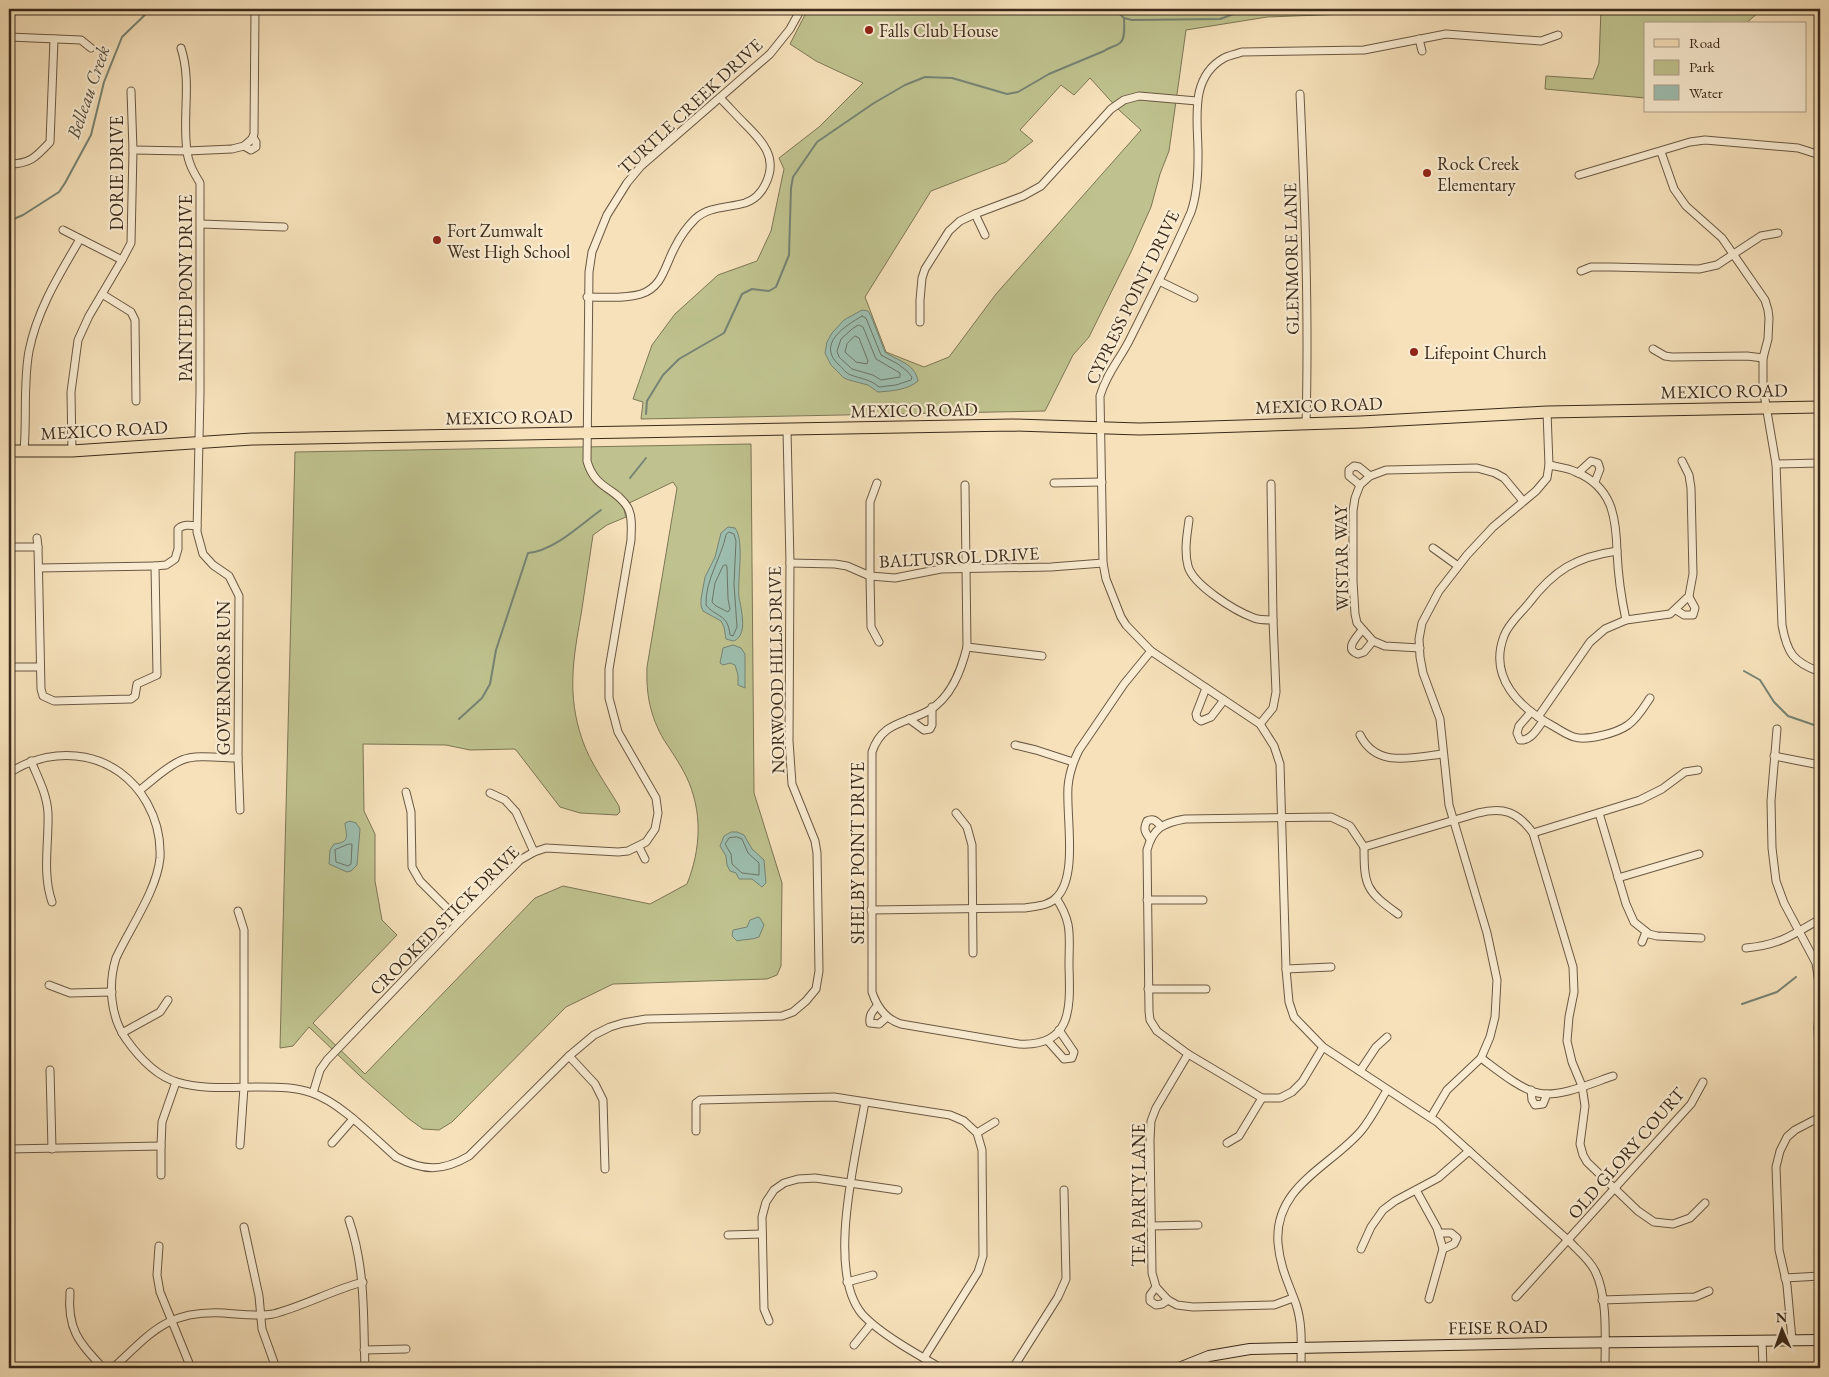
<svg xmlns="http://www.w3.org/2000/svg" width="1829" height="1377" font-family="'EB Garamond',serif">
<style>
.green{fill:#bfc28e;stroke:#7d7654;fill-rule:evenodd}
.water{fill:#9dbeaf;stroke:#768374}
.lines{fill:none;stroke-linecap:round;stroke-linejoin:round}
.shore{stroke:#6c7465;stroke-width:1}
.stream{stroke:#768374;stroke-width:2}
.street-casing{stroke:#6a5843;stroke-width:9}
.secondary-casing{stroke:#3b2a1b;stroke-width:12}
.primary-casing{stroke:#3b2a1b;stroke-width:13}
.street{stroke:#f9ecd2;stroke-width:7}
.secondary{stroke:#f9ecd2;stroke-width:10}
.primary{stroke:#f6e1ba;stroke-width:11}
.poi-dot{fill:#8f2418;stroke:#f9ecd2;stroke-width:2}
.labels{text-anchor:middle;dominant-baseline:central;stroke-width:4.5;stroke-linejoin:round;paint-order:stroke}
.poi-label{font-size:18px;fill:#3b2a1b;stroke:#f9ecd2;text-anchor:start}
.street-label{font-size:18px;fill:#3b2a1b;stroke:#f9ecd2}
.water-label{font-size:19px;font-style:italic;fill:#544f40;stroke:#f9ecd2}
</style>
<rect width="100%" height="100%" fill="#f6e1ba"/>
<filter id="stains"><feTurbulence type="fractalNoise" baseFrequency=".004" numOctaves="4"/><feColorMatrix values="0 0 0 0 .2 0 0 0 0 .09 0 0 0 0 .02 0 0 0 .5 -.17"/></filter>
<radialGradient id="worn" r=".72"><stop offset=".6" stop-color="#630" stop-opacity="0"/><stop offset="1" stop-color="#630" stop-opacity=".3"/></radialGradient>
<g class="green">
<path d="M808,9h577l-12,4 -106,4 -81,13 -17,121 -9,23 -9,33 -20,45 -42,85 -16,18 -28,56 -404,8 2,-17 -10,-3 19,-54 23,-31 43,-39 39,-14 14,-30 13,-62 -5,-11 40,-31 44,-44 -47,-22 -26,-17zM1090,78l29,32 22,20 -145,164 -47,63 -25,10 -38,-15 -21,-55 66,-106 75,-29 27,-21 -13,-11 41,-45 13,10z"/>
<polygon points="1601,9 1775,9 1759,12 1745,24 1645,24 1645,98 1545,89 1546,76 1593,79 1599,63"/>
<path d="M751,444l3,349 28,90 -1,83 -4,9 -10,4 -154,5 -47,23 -114,115 -13,8 -16,-1 -14,-10 -48,-42 -52,-50 -16,19 -13,2 15,-596zM673,482l4,6 -30,179c-1,27 3,49 17,73 8,12 16,24 22,36 17,35 15,73 1,108l-37,20 -87,-18 -28,12 -170,176 -52,-51 84,-88 -15,-15 -7,-39v-47l-11,-23 -1,-67 83,1 24,5 44,-1 2,1 44,57 20,6 37,2 3,-3 -1,-6c-13,-22 -29,-43 -37,-67 -15,-44 -9,-80 -1,-124 4,-27 8,-53 12,-80l14,-10 19,-8 -3,-11z"/>
</g>
<g class="water">
<path d="M862,310l6,1 3,5 14,36c12,9 30,11 33,29 -10,9 -27,10 -40,11l-10,-7 -19,-5 -5,-2 -13,-13 -6,-12 2,-11 5,-9 12,-13z"/>
<path d="M728,527l7,1c10,12 2,53 4,70 2,8 5,25 3,32 -1,5 -4,10 -9,11l-7,-2 -2,-12 -3,-6 -18,-10 -2,-5v-7l4,-22 10,-20 6,-24z"/>
<polygon points="733,645 741,648 745,654 745,688 738,685 738,675 735,665 730,663 723,665 720,663 723,648"/>
<path d="M350,821l6,2 4,6 -3,36 -6,6 -4,1 -18,-8 1,-14 4,-6c17,-2 12,-8 11,-21z"/>
<polygon points="731,832 737,832 744,835 752,849 764,860 766,883 762,887 752,879 739,879 736,873 730,871 727,865 726,856 720,846 724,836"/>
<path d="M758,917l2,1 4,7 -5,12c-7,3 -15,2 -22,4l-5,-5 1,-6 14,-3 3,-7z"/>
</g>
<g class="lines">
<g class="shore">
<path d="M862,316l4,2 15,37 17,9 9,7 5,6 -1,3 -15,5 -17,2c-9,-8 -18,-8 -28,-12 -5,-1 -8,-7 -12,-10 -23,-21 6,-39 23,-49z"/>
<polygon points="859,325 863,327 876,359 900,373 900,377 881,380 873,375 852,369 839,357 837,351 841,339 852,329"/>
<polygon points="855,336 859,338 868,361 867,364 856,362 845,352 847,344"/>
<path d="M729,532l5,2 2,7 -2,43 3,43 -4,9 -3,-1c-2,-22 -14,-17 -24,-30 -1,-25 15,-46 20,-70z"/>
<polygon points="726,565 727,567 728,599 730,609 728,612 716,606 712,602 715,583 723,566"/>
<polygon points="737,837 742,839 748,853 759,863 759,875 742,873 732,864 731,854 725,844 729,838"/>
<polygon points="349,844 352,844 351,864 348,866 336,862 335,850"/>
</g>
<g class="stream">
<polyline points="1114,9 1124,18 1132,20 1220,19 1247,9"/>
<polyline points="9,221 23,215 59,192 65,183 91,135 104,82 122,37 151,9"/>
<path d="M646,414l1,-13 16,-26 16,-16 45,-26 18,-39 10,-5 17,2 7,-4 13,-32 2,-67 2,-11 24,-35 57,-39 31,-18 20,-8 27,1 55,16 11,-2 31,-18 55,-23c5,-4 11,-4 16,-8 6,-5 4,-18 4,-25"/>
<polyline points="630,478 646,458"/>
<polyline points="1744,671 1760,680 1774,702 1788,716 1820,727"/>
<path d="M459,719l23,-21 8,-14 6,-34 32,-97c26,-2 52,-28 73,-43"/>
<polyline points="1742,1004 1777,992 1796,977"/>
<polyline points="1368,1367 1369,1368"/>
</g>
<g class="street-casing">
<g id="street">
<path d="M1558,35l-17,6 -95,-7 -82,16 -122,2c-5,2 -13,3 -18,6 -37,21 -25,66 -26,100 0,18 -1,37 -7,54 -19,44 -41,87 -62,129 -11,21 -22,32 -29,55l3,167 3,16 15,38 5,8 25,26 109,73 14,22 6,18 6,205 3,33 5,15 29,30 114,75 132,119c8,9 20,18 26,30 13,25 10,69 10,97"/>
<polyline points="9,37 81,40 91,48"/>
<polyline points="1419,39 1422,51"/>
<path d="M181,48c11,34 1,68 6,103 1,12 7,22 13,32v210l-3,139 6,22 10,11 16,11 10,20 -1,162 2,52"/>
<path d="M1300,94c5,110 9,220 6,330"/>
<polyline points="244,146 251,150 256,147 256,142 253,137"/>
<polyline points="133,150 187,151 232,149 244,146 252,139 254,134 255,9"/>
<path d="M1661,152l13,37 12,17 36,32 43,62 3,10 1,8 -1,21 -5,19v30l13,76 6,161c5,28 11,37 38,47"/>
<path d="M9,164c21,0 27,-7 41,-22l4,-103"/>
<polyline points="1579,175 1690,142 1705,140 1798,148 1820,155"/>
<polyline points="975,214 985,235"/>
<polyline points="201,224 284,227"/>
<polyline points="63,230 122,260"/>
<polyline points="1581,271 1591,267 1610,267 1699,269 1717,265 1761,236 1778,233"/>
<polyline points="1159,281 1194,298"/>
<polyline points="102,294 131,312 135,320 136,401"/>
<path d="M587,297c17,0 37,2 54,-3 22,-7 24,-29 34,-47 5,-10 12,-20 20,-28 14,-13 33,-11 50,-16 9,-3 16,-10 20,-18 14,-27 -2,-43 -21,-62 -8,-8 -16,-17 -24,-25"/>
<polyline points="920,322 920,300 922,278 925,269 949,231 960,221 975,214 1023,196 1041,186 1111,109 1124,100 1139,96 1197,101"/>
<polyline points="1653,349 1665,356 1672,357 1747,356 1763,358"/>
<path d="M24,451c3,-33 -1,-67 5,-100 8,-41 30,-76 51,-112"/>
<polyline points="72,451 71,392 78,340 89,316 122,260 131,243 133,150 131,91"/>
<polyline points="1776,464 1820,463"/>
<path d="M1549,465c9,2 19,3 27,7 36,15 40,44 41,79 1,24 4,46 9,69"/>
<polyline points="1578,473 1591,461 1598,463 1600,469 1595,482"/>
<polyline points="877,483 870,502 870,576 871,627 879,642"/>
<polyline points="1054,483 1102,482"/>
<path d="M965,485l2,162c-6,24 -16,51 -39,64 -24,13 -46,11 -56,41v240c5,15 13,27 29,32l118,20c55,3 51,-39 50,-79 0,-29 4,-42 -13,-67"/>
<polyline points="1360,485 1349,476 1349,470 1354,466 1359,467 1370,476"/>
<path d="M1189,520c-2,15 -5,31 -1,46 5,19 47,45 66,52 5,2 13,2 19,2"/>
<polyline points="37,538 38,547"/>
<path d="M9,547h29l3,142 2,7 11,5 77,-2 4,-3 2,-12 20,-9 -2,-109 11,-1 9,-6 3,-10v-20c5,-5 12,-4 19,-3"/>
<polyline points="1433,548 1458,566"/>
<path d="M1617,551c-41,6 -63,19 -88,52 -8,10 -21,21 -25,33 -16,42 16,72 49,90 7,4 14,9 21,11 13,4 43,-4 54,-12 9,-6 16,-18 22,-27"/>
<polyline points="790,563 835,564 847,566 870,576 895,578 941,569 1051,567 1103,563"/>
<polyline points="39,568 155,566"/>
<polyline points="1676,610 1684,615 1693,615 1695,608 1689,597"/>
<path d="M1362,630c-6,8 -18,19 -4,24l6,-2 9,-11"/>
<polyline points="967,647 1042,656"/>
<polyline points="1420,648 1385,646 1373,641 1357,623 1355,614 1353,581 1353,511 1355,498 1360,485 1370,476 1386,470 1477,468 1495,473 1504,478 1523,501"/>
<polyline points="9,667 40,667"/>
<polyline points="1206,688 1196,714 1197,718 1201,721 1211,717 1224,700"/>
<path d="M1531,712l-12,14 -2,7 3,7c11,1 17,-11 23,-19"/>
<polyline points="1538,717 1590,642 1605,629 1626,620 1670,614 1689,596 1693,574 1691,488 1689,475 1682,461"/>
<polyline points="909,719 924,730 930,729 932,725 932,707"/>
<polyline points="1260,724 1273,708 1276,692 1273,620 1271,484"/>
<polyline points="1777,729 1771,801 1772,848 1776,881 1784,903 1816,963 1820,990"/>
<path d="M1360,735c17,34 53,22 83,19"/>
<polyline points="1015,745 1036,750 1073,762"/>
<polyline points="1774,756 1820,765"/>
<path d="M31,761c7,17 16,33 17,52 1,30 -6,60 4,89"/>
<path d="M9,773c48,-31 109,-21 138,30 9,16 14,35 13,55 -3,32 -30,70 -44,100 -8,26 -6,58 10,81 12,17 30,37 51,43 25,8 56,5 83,5 18,0 35,0 52,6 29,10 61,44 84,64 27,14 46,15 73,-1l100,-100 25,-21 16,-8 13,-4 23,-4 136,-3 11,-4 13,-11 10,-12 3,-18 -2,-118 -2,-12 -23,-57 -3,-43 1,-178 -3,-133"/>
<path d="M140,790c13,-10 27,-24 42,-30 14,-6 40,-2 56,-2"/>
<polyline points="406,792 411,812 412,867 420,881 460,921"/>
<polyline points="490,793 505,800 516,812 534,852"/>
<polyline points="956,813 967,827 972,845 973,953"/>
<polyline points="1599,813 1626,904 1634,922 1649,934 1657,936 1701,938"/>
<polyline points="1533,833 1640,800 1662,789 1685,772 1698,770"/>
<path d="M1150,839c-5,-7 -7,-10 -3,-18 7,-3 9,0 14,5"/>
<polyline points="639,847 645,859"/>
<path d="M1364,847c0,39 2,44 34,67"/>
<polyline points="1618,878 1699,854"/>
<polyline points="1147,900 1203,900"/>
<path d="M871,910l154,-2c11,-2 24,-2 32,-11 21,-22 9,-80 11,-110 1,-13 5,-25 11,-37l45,-66 27,-33"/>
<polyline points="238,911 244,930 244,1087 240,1145"/>
<polyline points="1642,942 1646,932"/>
<path d="M1746,948c33,-3 47,-13 74,-29"/>
<polyline points="1286,969 1331,967"/>
<polyline points="49,985 70,993 112,992"/>
<polyline points="1148,989 1206,989"/>
<polyline points="1820,1004 1818,1027 1820,1074"/>
<path d="M877,1006c-5,6 -8,9 -7,17l9,1 8,-7"/>
<polyline points="122,1033 160,1012 168,1000"/>
<polyline points="1048,1041 1064,1059 1072,1058 1074,1052 1059,1030"/>
<path d="M1323,1047l-21,35 -10,10 -12,6h-18l-74,-44 -31,-23 -7,-11 -1,-9 -2,-161c6,-22 16,-27 38,-31l146,-2 19,9 14,21 114,-34c25,-6 39,-2 55,20l40,134 1,25 -5,25 -2,24 5,21 10,24 3,20 -5,38 3,11 4,7 51,49 16,11 19,2 17,-6 15,-15"/>
<polyline points="1188,1054 1156,1108 1151,1121 1150,1140 1152,1273 1156,1287 1168,1300 1177,1305 1193,1307 1274,1305 1293,1298"/>
<polyline points="569,1056 595,1084 603,1100 605,1169"/>
<path d="M1481,1058c15,11 39,31 57,35 21,5 54,-10 75,-17"/>
<polyline points="50,1070 52,1149"/>
<polyline points="1360,1071 1376,1047 1387,1037"/>
<polyline points="1531,1090 1532,1100 1535,1105 1543,1104 1547,1094"/>
<path d="M313,1093l7,-23 7,-10 133,-139 60,-61 14,-8 12,-4 72,4 10,-1 18,-9 9,-13 3,-16 -2,-15 -38,-66 -9,-34v-29l22,-129c0,-10 2,-22 -3,-32 -12,-21 -33,-18 -41,-47l2,-189 3,-20 15,-37 20,-32 14,-17 129,-112 20,-25 11,-20"/>
<path d="M865,1102c-9,53 -39,169 -3,212 17,19 56,41 79,54"/>
<polyline points="1431,1117 1447,1090 1481,1058 1490,1037 1495,1017 1497,980 1487,933 1449,805 1440,719 1423,673 1420,657 1419,639 1422,623 1439,591 1467,555 1493,527 1536,491 1547,478 1549,465 1547,412"/>
<polyline points="696,1131 696,1103 700,1100 834,1097 950,1115 964,1121 977,1133 982,1150 983,1256 978,1272 924,1358"/>
<polyline points="977,1133 995,1122"/>
<polyline points="332,1143 353,1119"/>
<polyline points="1227,1143 1239,1136 1262,1098"/>
<polyline points="9,1149 161,1146"/>
<polyline points="161,1175 161,1146 162,1122 176,1082"/>
<polyline points="1416,1190 1437,1228 1443,1249 1429,1299"/>
<path d="M349,1220c17,50 14,97 16,148"/>
<polyline points="1151,1226 1198,1225"/>
<polyline points="244,1227 259,1296 262,1329 276,1368"/>
<polyline points="1439,1233 1451,1233 1457,1238 1454,1244 1443,1249"/>
<polyline points="728,1235 762,1234"/>
<polyline points="159,1246 157,1275 160,1292 191,1368"/>
<polyline points="1361,1249 1371,1227 1383,1210 1395,1201 1438,1178 1469,1151"/>
<polyline points="1785,1278 1820,1276"/>
<polyline points="847,1282 873,1275"/>
<polyline points="1156,1287 1150,1295 1150,1301 1156,1305 1162,1304 1168,1300"/>
<path d="M70,1292c-3,38 9,50 33,76"/>
<polyline points="1516,1297 1691,1104 1703,1082"/>
<polyline points="1602,1300 1695,1297 1709,1291"/>
<polyline points="769,1321 764,1309 762,1217 766,1202 774,1190 784,1183 798,1179 815,1178 898,1190"/>
<polyline points="1762,1340 1763,1368"/>
<polyline points="1792,1340 1787,1285 1779,1250 1776,1167 1780,1151 1787,1137 1795,1130 1820,1117"/>
<polyline points="854,1345 871,1324"/>
<polyline points="364,1350 406,1349"/>
<path d="M113,1368c39,-36 54,-58 111,-55 16,1 33,4 49,1 29,-7 59,-24 90,-32"/>
<polyline points="1013,1368 1058,1297 1066,1279 1064,1190"/>
<path d="M1301,1368c0,-21 2,-43 -5,-64 -8,-22 -16,-37 -18,-61 -4,-57 52,-76 83,-112 10,-12 18,-28 26,-41"/>
</g>
</g>
<g class="secondary-casing">
<polyline id="secondary" points="1179,1368 1209,1356 1250,1349 1545,1343 1820,1340"/>
</g>
<g class="primary-casing">
<polyline id="primary" points="9,451 72,451 252,439 1013,425 1139,429 1179,428 1361,422 1547,412 1820,407"/>
</g>
<use href="#street" class="street"/>
<use href="#secondary" class="secondary"/>
<use href="#primary" class="primary"/>
</g>
<g class="poi-dot">
<circle cx="869" cy="30" r="5"/>
<circle cx="1427" cy="173" r="5"/>
<circle cx="437" cy="240" r="5"/>
<circle cx="1414" cy="352" r="5"/>
</g>
<g class="labels">
<g class="poi-label">
<text x="879" y="30">Falls Club House</text>
<text x="1437" y="163">Rock Creek<tspan x="1437" dy="21">Elementary</tspan></text>
<text x="447" y="230">Fort Zumwalt<tspan x="447" dy="21">West High School</tspan></text>
<text x="1424" y="352">Lifepoint Church</text>
</g>
<g class="street-label">
<text transform="translate(690 106) rotate(-43)">TURTLE CREEK DRIVE</text>
<text transform="translate(116 173) rotate(-90)">DORIE DRIVE</text>
<text transform="translate(1291 259) rotate(-91)">GLENMORE LANE</text>
<text transform="translate(185 288) rotate(-90)">PAINTED PONY DRIVE</text>
<text transform="translate(1132 297) rotate(-64)">CYPRESS POINT DRIVE</text>
<text transform="translate(1724 391) rotate(-1)">MEXICO ROAD</text>
<text transform="translate(1319 405) rotate(-2)">MEXICO ROAD</text>
<text transform="translate(914 410) rotate(-1)">MEXICO ROAD</text>
<text transform="translate(509 417) rotate(-1)">MEXICO ROAD</text>
<text transform="translate(104 430) rotate(-3)">MEXICO ROAD</text>
<text transform="translate(959 557) rotate(-3)">BALTUSROL DRIVE</text>
<text transform="translate(1341 558) rotate(-91)">WISTAR WAY</text>
<text transform="translate(776 670) rotate(-91)">NORWOOD HILLS DRIVE</text>
<text transform="translate(223 678) rotate(-90)">GOVERNORS RUN</text>
<text transform="translate(857 853) rotate(-90)">SHELBY POINT DRIVE</text>
<text transform="translate(444 920) rotate(-45)">CROOKED STICK DRIVE</text>
<text transform="translate(1626 1153) rotate(-49)">OLD GLORY COURT</text>
<text transform="translate(1138 1195) rotate(-90)">TEA PARTY LANE</text>
<text transform="translate(1498 1327) rotate(-1)">FEISE ROAD</text>
</g>
<g class="water-label">
<text transform="translate(88 92) rotate(-71)">Belleau Creek</text>
</g>
</g>
<rect width="1829" height="1377" fill="none" stroke="#f6e1ba" stroke-width="30"/>
<rect x="10" y="10" width="1809" height="1357" fill="none" stroke="#3b2a1b" stroke-width="2.5"/>
<rect x="15" y="15" width="1799" height="1347" fill="none" stroke="#3b2a1b"/>
<rect x="1644" y="22" width="162" height="90" fill="#f9ecd2" stroke="#ad9e89"/>
<rect x="1654" y="39" width="25" height="8" fill="#f6e1ba" stroke="#ad9e89"/>
<text x="1689" y="48" font-size="15" fill="#3b2a1b">Road</text>
<rect x="1654" y="60" width="25" height="15" fill="#bfc28e" stroke="#ad9e89"/>
<text x="1689" y="72" font-size="15" fill="#3b2a1b">Park</text>
<rect x="1654" y="85" width="25" height="15" fill="#9dbeaf" stroke="#ad9e89"/>
<text x="1689" y="98" font-size="15" fill="#3b2a1b">Water</text>
<g transform="translate(1782 1330) rotate(358)" stroke="#f9ecd2" stroke-width="4" paint-order="stroke">
<path d="M0-4L9 19L0 12L-9 19Z" fill="#3b2a1b"/>
<text y="-8" font-size="14" font-weight="bold" text-anchor="middle" fill="#3b2a1b">N</text>
</g>
<rect width="100%" height="100%" filter="url(#stains)"/>
<rect width="100%" height="100%" fill="url(#worn)"/>
</svg>
